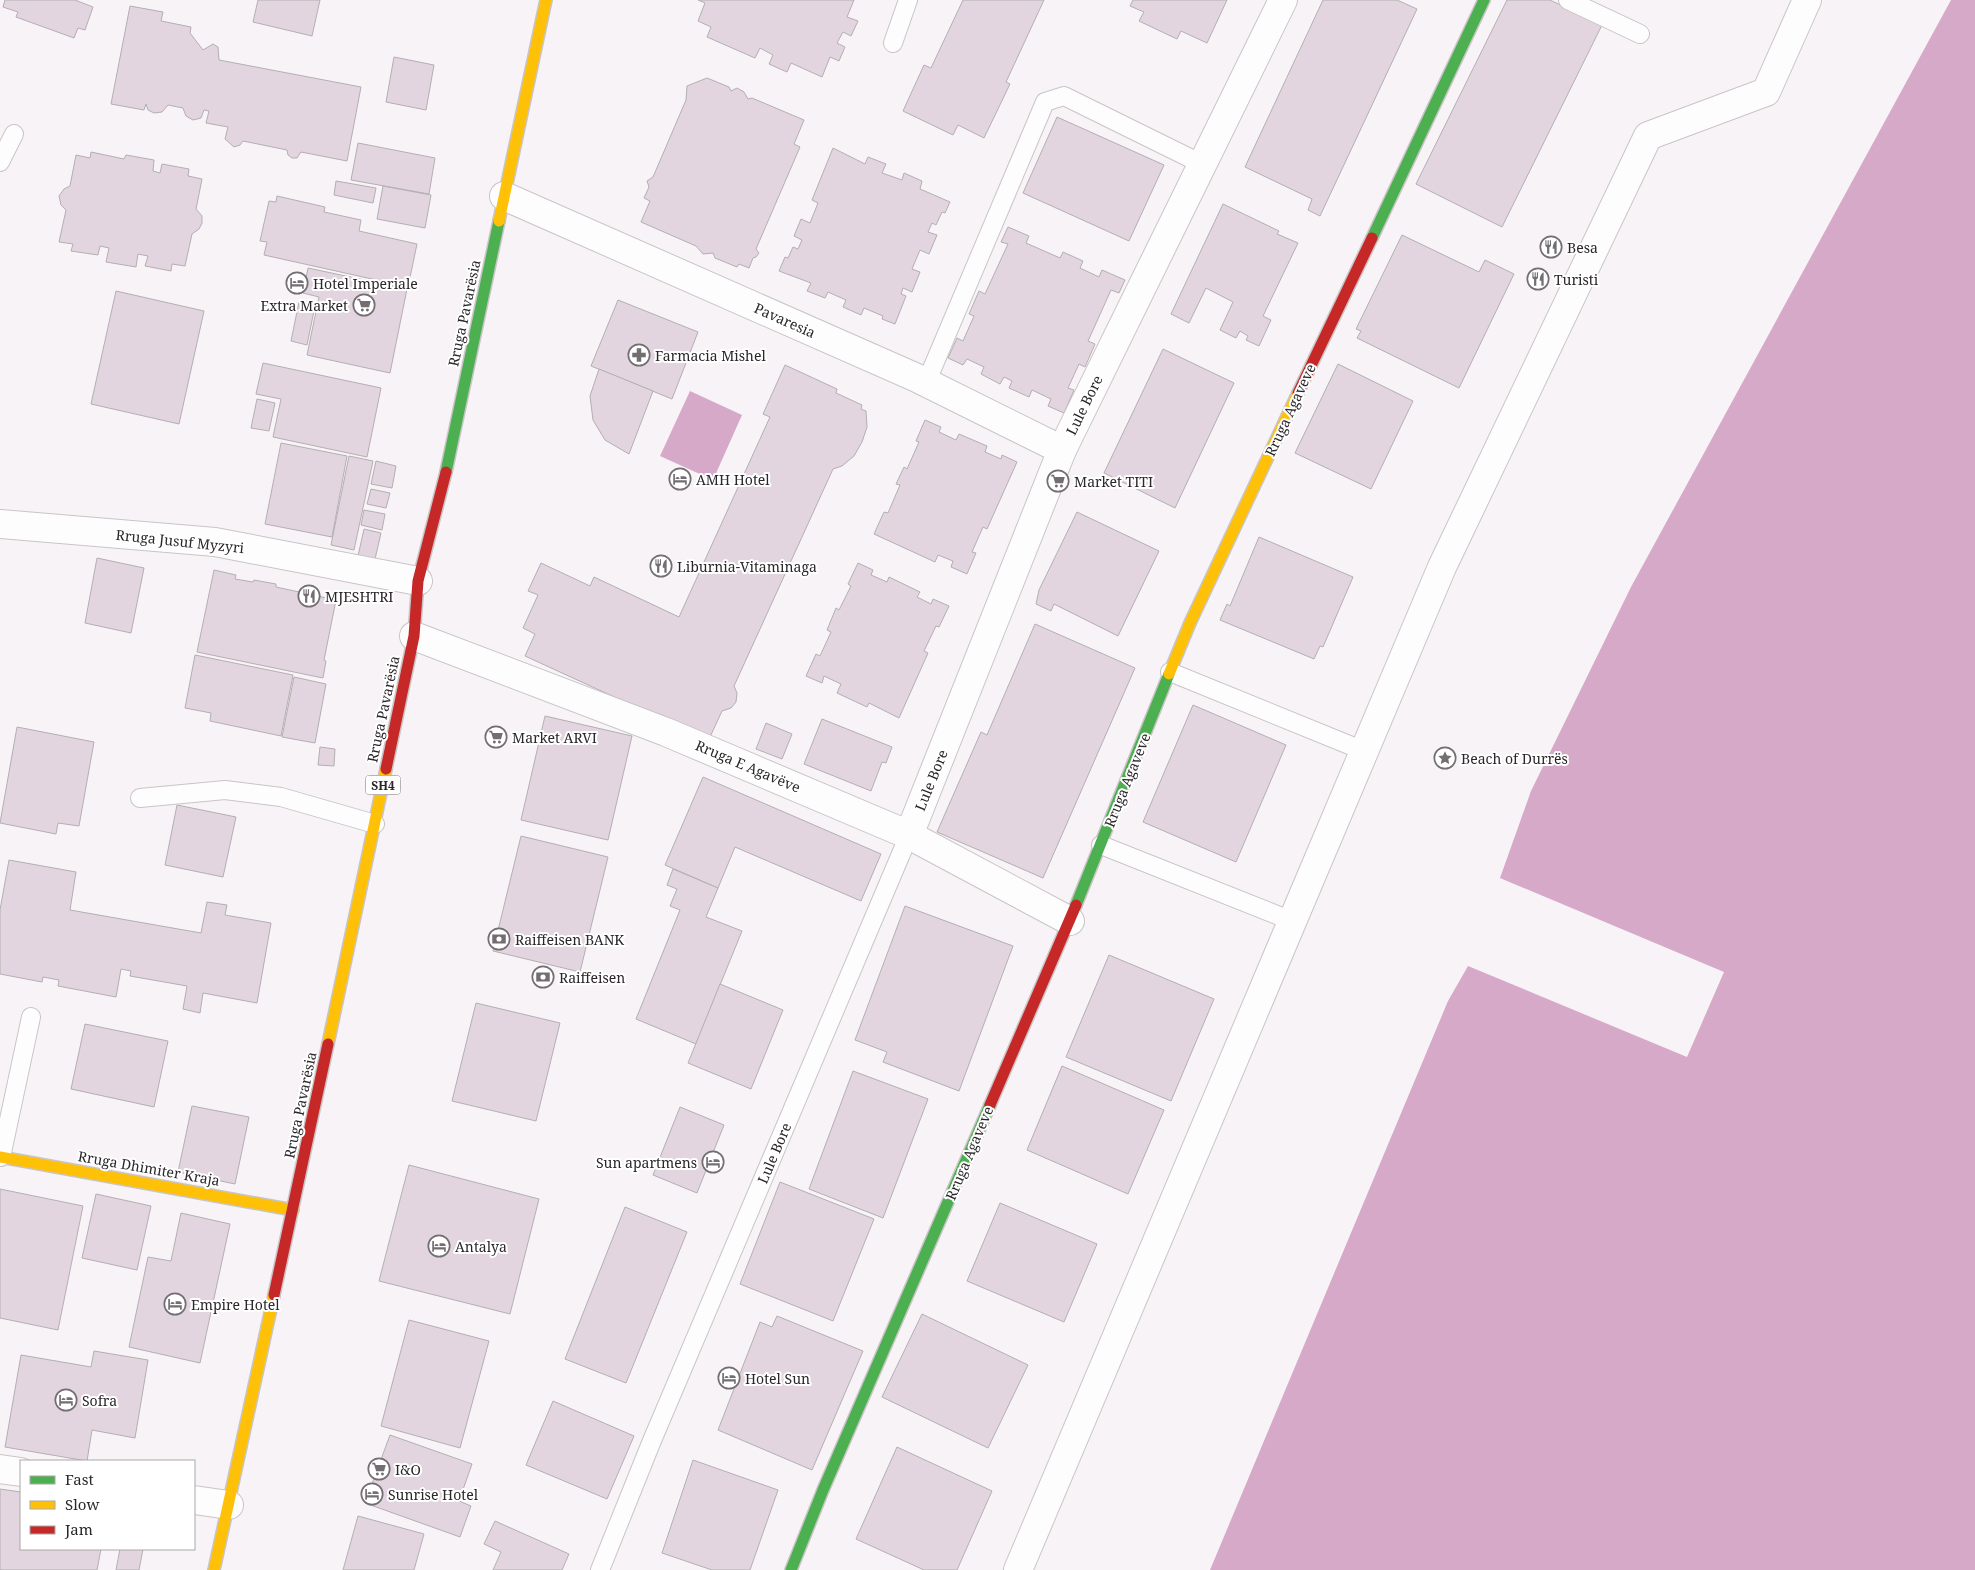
<svg xmlns="http://www.w3.org/2000/svg" width="1975" height="1570" font-family="'Noto Serif',serif">
<style>
.water{fill:#d6a9c9}
.building{fill:#e3d5df;stroke:#b3afb1}
.lines{fill:none;stroke-linecap:round;stroke-linejoin:round}
.lane-casing{stroke:#c9c5c7;stroke-width:20}
.street-casing{stroke:#c9c5c7;stroke-width:30}
.fast-casing{stroke:#c9c5c7;stroke-width:14}
.slow-casing{stroke:#c9c5c7;stroke-width:14}
.jam-casing{stroke:#c9c5c7;stroke-width:14}
.lane{stroke:#fefdfe;stroke-width:18}
.street{stroke:#fefdfe;stroke-width:28}
.fast{stroke:#4caf50;stroke-width:11}
.slow{stroke:#ffc107;stroke-width:11}
.jam{stroke:#c62828;stroke-width:11}
.labels{text-anchor:middle;dominant-baseline:central;stroke-width:4;stroke-linejoin:round;paint-order:stroke}
.shield{fill:#fff;stroke:#6a6769;stroke-width:1}
.shield-label{font-size:12px;font-weight:bold;fill:#2a2629}
.poi-label{font-size:14px;fill:#2a2629;stroke:#fff;text-anchor:start}
.street-label{font-size:14px;fill:#2a2629;stroke:#fff}
</style>
<rect width="100%" height="100%" fill="#f8f3f6"/>
<g class="water">
<polygon points="1951,0 1975,0 1975,1570 1210,1570 1448,1001 1468,966 1687,1057 1724,972 1500,878 1531,791 1631,587"/>
<polygon points="690,391 742,415 713,480 660,456"/>
</g>
<g class="building">
<polygon points="5,0 75,0 93,7 85,30 78,28 74,38 16,17 18,12 3,7"/>
<polygon points="258,0 320,0 312,36 253,22"/>
<polygon points="698,0 854,0 847,17 858,21 851,36 843,32 837,43 845,47 839,61 830,57 822,77 791,63 787,72 769,64 773,55 760,48 755,58 707,37 711,27 698,21 705,3"/>
<polygon points="963,0 1044,0 1006,82 1010,84 984,138 958,125 953,135 903,111 924,65 931,68"/>
<polygon points="1133,0 1227,0 1207,43 1181,31 1177,39 1139,21 1144,12 1130,6"/>
<polygon points="1323,0 1397,0 1417,9 1320,216 1308,210 1312,199 1245,167"/>
<polygon points="1507,0 1550,0 1602,25 1502,227 1416,184"/>
<polygon points="130,6 163,12 161,21 191,27 190,33 203,50 213,44 218,47 219,60 361,87 347,161 301,152 297,158 292,158 288,155 287,150 243,141 240,145 234,147 225,139 228,127 206,123 209,111 204,110 201,118 193,120 186,116 183,108 168,105 162,112 154,113 148,110 146,104 144,110 111,104"/>
<polygon points="394,57 434,65 426,110 386,102"/>
<polygon points="707,78 729,87 731,91 737,88 744,92 748,99 752,98 804,120 794,144 800,147 756,249 759,253 756,257 753,258 749,268 739,264 737,267 715,258 713,253 703,254 696,246 641,222 650,201 644,198 649,187 647,181 653,177 686,100 687,86"/>
<polygon points="1057,117 1164,165 1129,241 1023,193"/>
<polygon points="358,143 435,158 429,194 351,180"/>
<polygon points="833,148 865,164 868,157 886,164 882,173 902,180 904,173 922,181 920,189 950,202 945,213 942,212 936,225 932,223 928,232 937,235 929,254 920,250 912,269 920,272 912,292 903,288 901,294 906,296 895,324 882,319 883,316 864,308 861,315 843,307 846,300 828,292 825,298 807,291 811,283 779,271 785,257 788,258 793,247 798,249 802,240 794,236 801,219 810,223 818,203 812,200"/>
<polygon points="91,152 124,159 126,155 154,160 153,171 160,173 162,164 189,169 188,176 202,179 196,209 202,216 202,223 199,229 192,234 185,266 172,264 171,271 145,266 148,256 138,254 136,267 106,262 109,248 100,246 98,255 71,251 73,244 59,242 66,210 61,205 59,196 64,189 70,186 76,155 90,158"/>
<polygon points="336,181 376,188 373,203 334,195"/>
<polygon points="383,186 431,195 425,228 377,219"/>
<polygon points="277,196 325,207 324,212 361,220 359,231 417,244 408,287 264,255 267,242 260,241 269,201 276,202"/>
<polygon points="1223,204 1279,231 1277,234 1298,243 1263,316 1271,320 1259,346 1246,340 1248,336 1240,331 1236,338 1220,330 1233,302 1206,288 1189,323 1171,314"/>
<polygon points="1008,227 1029,236 1026,243 1060,258 1063,252 1083,261 1080,268 1099,277 1102,270 1125,280 1119,293 1111,290 1088,341 1095,344 1085,367 1079,364 1068,388 1074,390 1064,413 1048,406 1051,399 1032,390 1029,397 1009,388 1012,381 1004,377 1000,384 981,374 984,367 967,359 963,365 948,358 957,338 963,341 974,316 969,314 979,291 985,294 1008,244 1001,242"/>
<polygon points="1402,235 1479,272 1485,260 1514,274 1459,388 1357,338 1361,331 1356,329"/>
<polygon points="308,268 407,289 390,373 307,355 319,297 303,293"/>
<polygon points="116,291 204,311 179,424 91,404"/>
<polygon points="618,300 698,332 672,399 591,366"/>
<polygon points="299,302 315,306 307,345 291,341"/>
<polygon points="1163,349 1234,383 1175,508 1104,473"/>
<polygon points="263,363 381,388 367,457 273,437 281,399 256,394"/>
<polygon points="1338,364 1413,401 1371,489 1295,453"/>
<polygon points="785,365 837,389 836,393 862,405 861,409 866,411 867,427 862,442 854,456 842,466 833,469 734,686 737,693 736,702 731,708 722,711 710,737 659,714 658,717 525,656 535,634 523,628 538,595 528,591 541,563 590,586 594,577 679,617 770,417 763,414"/>
<polygon points="599,369 653,391 629,454 605,440 593,420 590,396"/>
<polygon points="257,399 275,403 269,431 251,428"/>
<polygon points="925,420 941,427 939,432 956,440 959,434 987,446 985,452 1001,459 1002,455 1017,462 987,529 983,527 972,552 976,553 967,574 951,567 953,561 938,555 935,562 874,534 884,512 888,513 900,485 896,484 904,467 907,469 919,442 916,441"/>
<polygon points="281,443 347,456 332,537 265,524"/>
<polygon points="349,456 373,461 354,550 331,545"/>
<polygon points="376,461 396,466 392,488 371,484"/>
<polygon points="371,489 390,493 386,508 367,504"/>
<polygon points="364,510 385,514 382,530 361,525"/>
<polygon points="1077,512 1159,551 1118,636 1054,604 1051,611 1036,604 1039,590"/>
<polygon points="364,529 381,533 375,559 358,556"/>
<polygon points="1259,537 1353,577 1323,647 1320,646 1314,659 1220,620 1227,604 1230,606"/>
<polygon points="97,558 144,568 131,633 85,623"/>
<polygon points="858,563 873,570 871,575 887,582 889,577 920,592 917,597 931,604 933,599 949,606 939,627 936,626 924,651 928,653 899,718 869,703 867,707 837,693 841,684 824,676 822,683 806,676 816,654 820,656 831,632 827,630 836,608 839,610 851,586 848,584"/>
<polygon points="214,570 236,575 235,579 253,582 254,580 276,584 276,587 336,600 324,660 326,661 323,678 197,652"/>
<polygon points="1035,624 1135,668 1043,878 937,832 981,732 987,735"/>
<polygon points="195,655 293,675 281,736 210,721 211,713 185,708"/>
<polygon points="294,677 326,684 315,743 282,737"/>
<polygon points="1193,705 1286,745 1236,862 1143,822"/>
<polygon points="545,716 632,736 608,840 521,820"/>
<polygon points="822,719 892,747 886,763 882,762 871,791 804,764"/>
<polygon points="766,723 792,734 782,759 756,749"/>
<polygon points="17,727 94,742 79,826 58,823 56,834 0,823"/>
<polygon points="320,747 335,749 334,766 318,765"/>
<polygon points="703,777 881,854 861,901 735,847 718,888 665,865"/>
<polygon points="177,805 236,817 223,877 165,865"/>
<polygon points="521,836 608,857 580,972 493,951"/>
<polygon points="9,860 76,872 70,910 201,933 207,902 227,905 225,915 271,923 257,1003 203,993 200,1013 183,1009 187,986 130,976 131,971 121,969 116,997 58,986 59,980 43,977 42,982 0,974 0,910"/>
<polygon points="673,869 718,888 706,917 742,931 696,1044 636,1019 680,910 670,906 677,889 667,885"/>
<polygon points="905,906 1013,946 959,1091 883,1062 887,1052 855,1040"/>
<polygon points="1109,955 1214,999 1171,1101 1066,1057"/>
<polygon points="720,984 783,1010 751,1089 688,1063"/>
<polygon points="476,1003 560,1023 536,1121 452,1101"/>
<polygon points="85,1024 168,1041 154,1107 71,1089"/>
<polygon points="1062,1066 1164,1110 1128,1194 1027,1150"/>
<polygon points="853,1071 928,1099 883,1218 809,1189"/>
<polygon points="192,1106 249,1117 235,1184 178,1172"/>
<polygon points="680,1107 724,1125 697,1193 653,1175"/>
<polygon points="409,1165 539,1199 510,1314 379,1281"/>
<polygon points="780,1182 874,1219 833,1321 740,1284"/>
<polygon points="0,1189 83,1206 58,1330 0,1318"/>
<polygon points="96,1194 151,1206 137,1270 82,1258"/>
<polygon points="1000,1203 1097,1244 1064,1322 967,1281"/>
<polygon points="625,1207 687,1232 626,1383 565,1359"/>
<polygon points="181,1213 230,1224 200,1363 129,1347 148,1257 171,1261"/>
<polygon points="922,1314 1028,1365 988,1448 882,1397"/>
<polygon points="777,1316 863,1351 812,1470 718,1430 760,1322 772,1327"/>
<polygon points="409,1320 489,1341 460,1448 381,1426"/>
<polygon points="94,1351 148,1360 135,1438 92,1430 87,1461 5,1447 21,1355 91,1367"/>
<polygon points="553,1401 634,1436 607,1499 526,1465"/>
<polygon points="390,1435 472,1464 459,1501 471,1506 460,1537 365,1503"/>
<polygon points="897,1447 992,1491 957,1570 924,1570 856,1539"/>
<polygon points="693,1460 778,1490 750,1570 712,1570 662,1553"/>
<polygon points="0,1489 21,1492 21,1549 101,1549 97,1570 0,1570"/>
<polygon points="358,1516 424,1534 414,1570 343,1570"/>
<polygon points="495,1521 569,1554 562,1570 493,1570 501,1552 484,1544"/>
<polygon points="120,1549 143,1549 139,1570 116,1570"/>
</g>
<g class="lines">
<g class="lane-casing">
<g id="lane">
<polyline points="1568,0 1640,34"/>
<polyline points="893,43 908,0"/>
<polyline points="0,162 14,134"/>
<polyline points="926,383 1045,102 1064,96 1202,164"/>
<polyline points="1170,672 1364,751"/>
<polyline points="140,798 225,790 281,797 375,824"/>
<polyline points="1101,845 1292,921"/>
<polyline points="1,1157 31,1017"/>
<polyline points="600,1570 651,1443 909,835"/>
</g>
</g>
<g class="street-casing">
<g id="street">
<polyline points="504,196 917,378 1062,450"/>
<polyline points="0,524 215,542 418,581"/>
<polyline points="414,636 666,732 909,835 1070,921"/>
<polyline points="909,835 1062,450 1283,0"/>
<polyline points="0,1469 21,1472"/>
<polyline points="194,1500 229,1505"/>
<polyline points="1018,1570 1442,567 1648,136 1766,92 1807,0"/>
</g>
</g>
<g class="fast-casing">
<g id="fast">
<polyline points="1372,238 1484,0"/>
<polyline points="446,472 499,221"/>
<polyline points="1076,905 1169,674"/>
<polyline points="791,1570 823,1490 990,1105"/>
</g>
</g>
<g class="slow-casing">
<g id="slow">
<polyline points="499,221 546,0"/>
<polyline points="1169,674 1190,623 1298,393"/>
<polyline points="328,1044 386,769"/>
<polyline points="0,1157 293,1210"/>
<polyline points="214,1570 274,1295"/>
</g>
</g>
<g class="jam-casing">
<g id="jam">
<polyline points="1298,393 1372,238"/>
<polyline points="386,769 414,636 418,581 446,472"/>
<polyline points="990,1105 1076,905"/>
<polyline points="274,1295 328,1044"/>
</g>
</g>
<use href="#lane" class="lane"/>
<use href="#street" class="street"/>
<use href="#fast" class="fast"/>
<use href="#slow" class="slow"/>
<use href="#jam" class="jam"/>
</g>
<defs>
<g id="restaurant-ring" transform="scale(1.125)"><circle r="9.5" fill="#fff" stroke="#726e71" stroke-width="1.5"/><path d="M-5-6h1v4h1v-4h1v4h1v-4h1v5L-1.5 .5V6h-2V.5L-5-1ZM5-6V6H3V1.5H1.5Q1.5-4 5-6Z" fill="#726e71"/></g>
<g id="hotel-ring" transform="scale(1.125)"><circle r="9.5" fill="#fff" stroke="#726e71" stroke-width="1.5"/><path d="M-6-4.5h1.5V1H6V5H4.5V3h-9V5H-6ZM-4 0a1.8 1.8 0 1 1 3.6 0ZM.5 0V-2.5h3Q6-2.5 6 0Z" fill="#726e71"/></g>
<g id="supermarket-ring" transform="scale(1.125)"><circle r="9.5" fill="#fff" stroke="#726e71" stroke-width="1.5"/><path d="M-6-5.5h2.5l.6 2H6L4.5 2H-2.5L-4.4-4H-6ZM-1.5 3.2a1.3 1.3 0 1 0 .1 0ZM3 3.2a1.3 1.3 0 1 0 .1 0Z" fill="#726e71"/></g>
<g id="pharmacy-ring" transform="scale(1.125)"><circle r="9.5" fill="#fff" stroke="#726e71" stroke-width="1.5"/><path d="M-2-6h4v4h4v4h-4v4h-4v-4h-4v-4h4Z" fill="#726e71"/></g>
<g id="sight-ring" transform="scale(1.125)"><circle r="9.5" fill="#fff" stroke="#726e71" stroke-width="1.5"/><path d="M0-6L1.8-2.2L6-1.7L2.9 1.2L3.7 5.4L0 3.3L-3.7 5.4L-2.9 1.2L-6-1.7L-1.8-2.2Z" fill="#726e71"/></g>
<g id="bank-ring" transform="scale(1.125)"><circle r="9.5" fill="#fff" stroke="#726e71" stroke-width="1.5"/><path d="M-6-4H6V4H-6ZM0-2.3a2.3 2.3 0 1 0 0 4.6a2.3 2.3 0 1 0 0-4.6Z" fill="#726e71"/></g>
</defs>
<g fill-rule="evenodd">
<use href="#restaurant-ring" x="1551" y="247"/>
<use href="#restaurant-ring" x="1538" y="279"/>
<use href="#hotel-ring" x="297" y="283"/>
<use href="#supermarket-ring" x="364" y="305"/>
<use href="#pharmacy-ring" x="639" y="355"/>
<use href="#hotel-ring" x="680" y="479"/>
<use href="#supermarket-ring" x="1058" y="481"/>
<use href="#restaurant-ring" x="661" y="566"/>
<use href="#restaurant-ring" x="309" y="596"/>
<use href="#supermarket-ring" x="496" y="737"/>
<use href="#sight-ring" x="1445" y="758"/>
<use href="#bank-ring" x="499" y="939"/>
<use href="#bank-ring" x="543" y="977"/>
<use href="#hotel-ring" x="713" y="1162"/>
<use href="#hotel-ring" x="439" y="1246"/>
<use href="#hotel-ring" x="175" y="1304"/>
<use href="#hotel-ring" x="729" y="1378"/>
<use href="#hotel-ring" x="66" y="1400"/>
<use href="#supermarket-ring" x="379" y="1469"/>
<use href="#hotel-ring" x="372" y="1494"/>
</g>
<g class="labels">
<rect class="shield" x="365.5" y="775.5" width="35" height="19" rx="4"/>
<g class="shield-label">
<text x="383" y="785">SH4</text>
</g>
<g class="poi-label">
<text x="1567" y="247">Besa</text>
<text x="1554" y="279">Turisti</text>
<text x="313" y="283">Hotel Imperiale</text>
<text x="348" y="305" text-anchor="end">Extra Market</text>
<text x="655" y="355">Farmacia Mishel</text>
<text x="696" y="479">AMH Hotel</text>
<text x="1074" y="481">Market TITI</text>
<text x="677" y="566">Liburnia-Vitaminaga</text>
<text x="325" y="596">MJESHTRI</text>
<text x="512" y="737">Market ARVI</text>
<text x="1461" y="758">Beach of Durrës</text>
<text x="515" y="939">Raiffeisen BANK</text>
<text x="559" y="977">Raiffeisen</text>
<text x="697" y="1162" text-anchor="end">Sun apartmens</text>
<text x="455" y="1246">Antalya</text>
<text x="191" y="1304">Empire Hotel</text>
<text x="745" y="1378">Hotel Sun</text>
<text x="82" y="1400">Sofra</text>
<text x="395" y="1469">I&amp;O</text>
<text x="388" y="1494">Sunrise Hotel</text>
</g>
<g class="street-label">
<text transform="translate(464 313) rotate(-78)">Rruga Pavarësia</text>
<text transform="translate(785 320) rotate(24)">Pavaresia</text>
<text transform="translate(1084 405) rotate(-64)">Lule Bore</text>
<text transform="translate(1290 410) rotate(-65)">Rruga Agaveve</text>
<text transform="translate(180 541) rotate(6)">Rruga Jusuf Myzyri</text>
<text transform="translate(383 709) rotate(-78)">Rruga Pavarësia</text>
<text transform="translate(748 766) rotate(23)">Rruga E Agavëve</text>
<text transform="translate(931 780) rotate(-68)">Lule Bore</text>
<text transform="translate(1127 780) rotate(-68)">Rruga Agaveve</text>
<text transform="translate(300 1105) rotate(-78)">Rruga Pavarësia</text>
<text transform="translate(774 1153) rotate(-67)">Lule Bore</text>
<text transform="translate(969 1153) rotate(-67)">Rruga Agaveve</text>
<text transform="translate(149 1168) rotate(10)">Rruga Dhimiter Kraja</text>
</g>
</g>
<rect x="20" y="1460" width="175" height="90" fill="#ffffff" stroke="#aaa8a9"/>
<rect x="30" y="1476" width="25" height="8" fill="#4caf50" stroke="#aaa8a9"/>
<text x="65" y="1485" font-size="15" fill="#2a2629">Fast</text>
<rect x="30" y="1501" width="25" height="8" fill="#ffc107" stroke="#aaa8a9"/>
<text x="65" y="1510" font-size="15" fill="#2a2629">Slow</text>
<rect x="30" y="1526" width="25" height="8" fill="#c62828" stroke="#aaa8a9"/>
<text x="65" y="1535" font-size="15" fill="#2a2629">Jam</text>
</svg>
